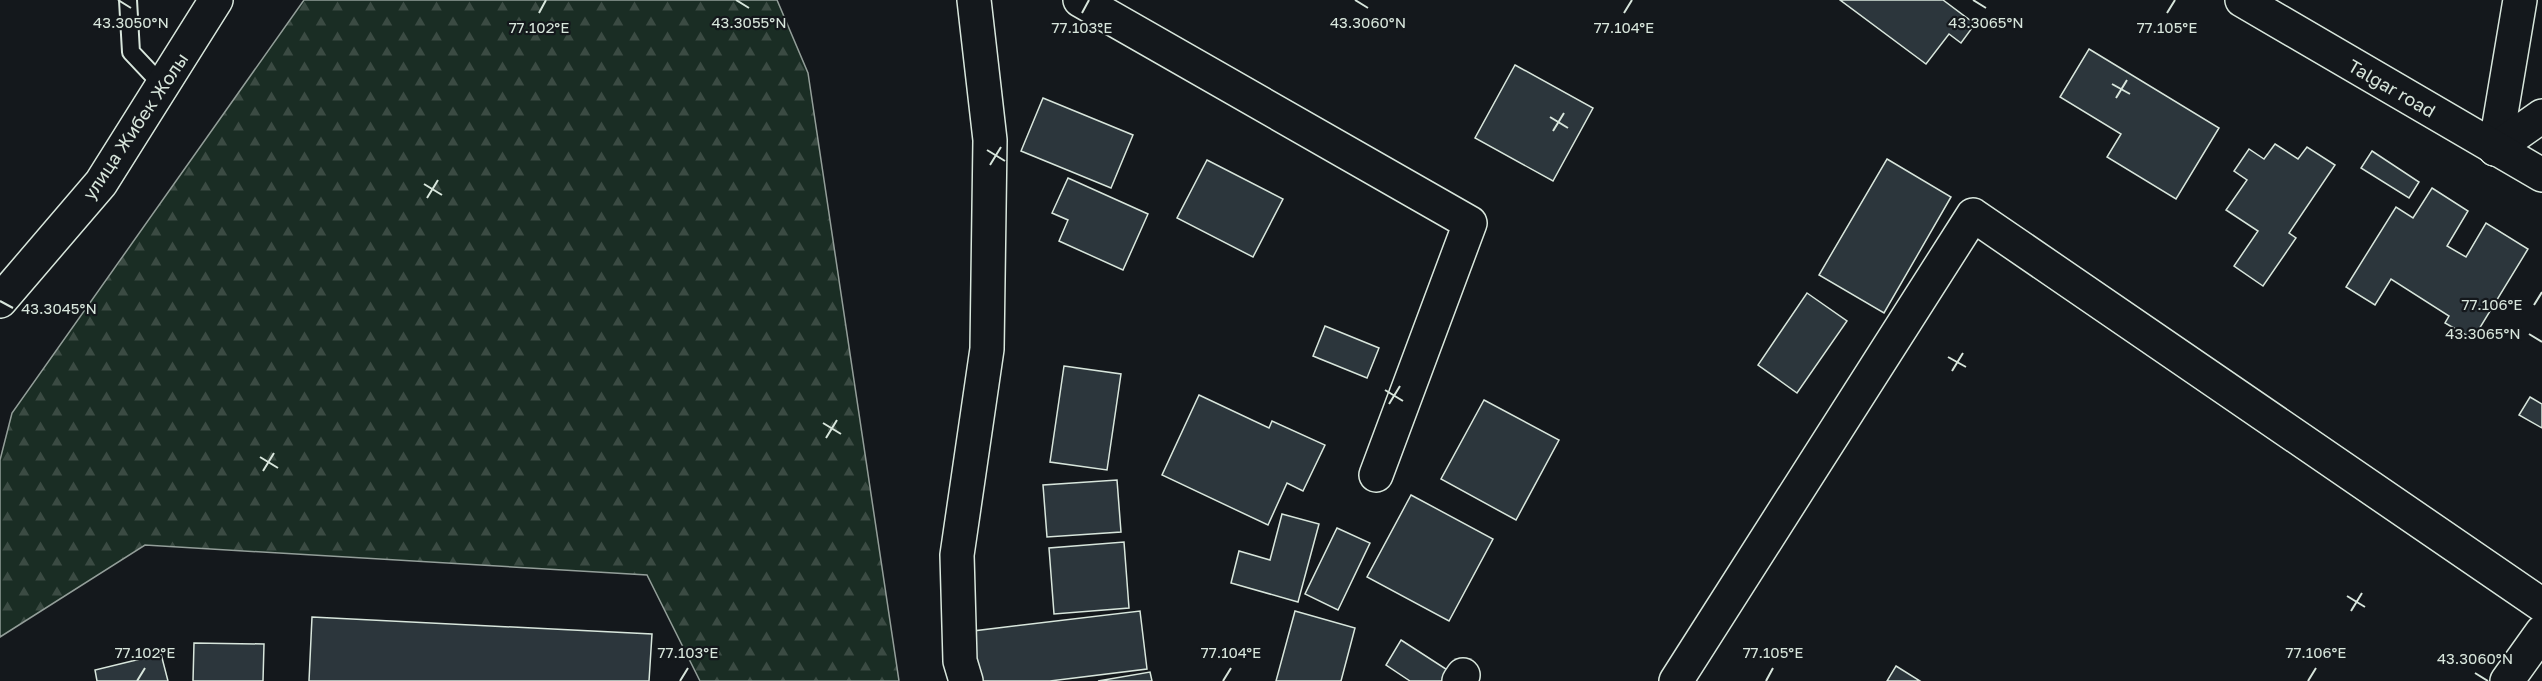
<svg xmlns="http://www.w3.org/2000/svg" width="2542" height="681" font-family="'Golos Text',sans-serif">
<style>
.forest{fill:url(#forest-firs);stroke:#939e99;stroke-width:1.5}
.building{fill:#2c363c;stroke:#d8e6dc;stroke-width:1.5}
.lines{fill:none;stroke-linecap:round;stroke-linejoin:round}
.service-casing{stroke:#d8e6dc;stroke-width:20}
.minor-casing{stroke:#d8e6dc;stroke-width:36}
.primary-casing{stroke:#d8e6dc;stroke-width:36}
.service{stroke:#14181c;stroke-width:16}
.minor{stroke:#14181c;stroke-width:33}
.primary{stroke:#14181c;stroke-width:33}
.ticks{fill:none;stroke:#d8e6dc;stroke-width:2}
.labels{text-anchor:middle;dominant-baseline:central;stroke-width:4.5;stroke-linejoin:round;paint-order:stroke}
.street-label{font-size:18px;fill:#d8e6dc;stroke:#14181c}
.ticks-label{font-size:15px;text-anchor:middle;fill:#d8e6dc;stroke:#14181c;stroke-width:4.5;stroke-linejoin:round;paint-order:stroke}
</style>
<defs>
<pattern id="forest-firs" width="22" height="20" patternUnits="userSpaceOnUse" patternTransform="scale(1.5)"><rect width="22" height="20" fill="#1a2d24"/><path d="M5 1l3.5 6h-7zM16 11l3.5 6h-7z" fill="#3b4b43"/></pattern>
</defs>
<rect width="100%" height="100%" fill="#14181c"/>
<polygon class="forest" points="304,0 777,0 808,73 899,681 700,681 647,575 145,545 0,637 0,460 12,413"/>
<g class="building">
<polygon points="1840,0 1943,0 1975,24 1961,43 1949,34 1926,64"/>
<polygon points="2089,49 2219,128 2176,199 2107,157 2121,134 2060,97"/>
<polygon points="1515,65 1593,108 1553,181 1475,138"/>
<polygon points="1043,98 1133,135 1111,188 1021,151"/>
<polygon points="2275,144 2298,159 2307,147 2335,165 2289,233 2296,238 2263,286 2234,266 2258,231 2226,210 2247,180 2234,171 2249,149 2264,159"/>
<polygon points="2372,151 2419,182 2409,198 2361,168"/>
<polygon points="1887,159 1951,197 1884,313 1819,275"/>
<polygon points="1207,160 1283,199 1253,257 1177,218"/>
<polygon points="1068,178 1148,214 1123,270 1059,241 1068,220 1052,213"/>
<polygon points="2432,188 2468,211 2447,246 2466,257 2486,223 2528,249 2473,339 2445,323 2449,316 2391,279 2375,305 2346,287 2396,207 2413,218"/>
<polygon points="1807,293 1847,321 1797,393 1758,365"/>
<polygon points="1325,326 1379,348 1367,378 1313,356"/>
<polygon points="1064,366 1121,374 1107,470 1050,462"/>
<polygon points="1199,395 1269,428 1272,421 1325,445 1303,491 1287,483 1268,525 1162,475"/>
<polygon points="2530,397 2542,404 2542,428 2519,415"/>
<polygon points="1484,400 1559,440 1516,520 1441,479"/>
<polygon points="1117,480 1121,532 1047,537 1043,485"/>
<polygon points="1411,495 1493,539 1449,621 1367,577"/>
<polygon points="1282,514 1319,524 1298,602 1231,583 1239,551 1270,560"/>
<polygon points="1337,528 1370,543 1338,610 1305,594"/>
<polygon points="1124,542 1129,608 1054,614 1049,548"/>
<polygon points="1140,611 1147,669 1050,681 979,681 973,631"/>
<polygon points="1295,611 1355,628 1341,681 1276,681"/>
<polygon points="312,617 652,634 649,681 309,681"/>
<polygon points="1401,640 1449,671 1443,681 1410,681 1386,665"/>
<polygon points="194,643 264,644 263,681 193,681"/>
<polygon points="161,654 168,681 97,681 95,670"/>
<polygon points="1896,666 1920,681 1887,681"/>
<polygon points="1150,672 1152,681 1098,681"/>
</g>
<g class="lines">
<g class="service-casing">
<polyline id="service" points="128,0 131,52 163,86"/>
</g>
<g class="minor-casing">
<g id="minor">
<polyline points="1080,0 1470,223 1376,475"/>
<polyline points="2495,149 2520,0"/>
<polyline points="2495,149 2542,116"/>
<polyline points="0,301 101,183 216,0"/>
<polyline points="966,681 960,661 957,555 987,349 990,140 974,0"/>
<polyline points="1459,681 1463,675"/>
<polyline points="1676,681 1973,215 2542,605"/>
<polyline points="2507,681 2542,632"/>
</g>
</g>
<g class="primary-casing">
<polyline id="primary" points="2242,0 2542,175"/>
</g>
<use href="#service" class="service"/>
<use href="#minor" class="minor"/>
<use href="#primary" class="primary"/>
</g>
<path class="ticks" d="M118,0l13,8M736,0l13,8M1355,0l13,8M1973,0l13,8M539,13l7,-13M1082,13l7,-13M1624,13l8,-13M2167,13l8,-13M2112,84l18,10M2116,98l11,-18M1550,117l18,11M1553,131l11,-18M987,150l18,11M990,165l11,-18M424,184l18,11M427,198l11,-18M0,301l13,7M2534,305l8,-13M2529,334l13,8M1948,357l18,10M1952,371l11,-18M1385,390l18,11M1389,404l11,-18M823,423l18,11M826,438l11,-18M260,457l18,11M263,471l11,-18M2347,596l18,11M2351,611l11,-18M2475,673l13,8M137,681l8,-13M680,681l8,-13M1223,681l8,-13M1766,681l7,-13M2308,681l8,-13"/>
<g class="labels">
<g class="street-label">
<text transform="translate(2392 88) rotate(30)">Talgar road</text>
<text transform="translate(135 126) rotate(-56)">улица Жибек Жолы</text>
</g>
</g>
<g class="ticks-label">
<text x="131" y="28">43.3050°N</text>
<text x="749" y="28">43.3055°N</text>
<text x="1368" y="28">43.3060°N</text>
<text x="1986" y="28">43.3065°N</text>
<text x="539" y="33">77.102°E</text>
<text x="1082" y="33">77.103°E</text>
<text x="1624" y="33">77.104°E</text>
<text x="2167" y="33">77.105°E</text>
<text x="2492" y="310">77.106°E</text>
<text x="59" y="314">43.3045°N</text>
<text x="2483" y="339">43.3065°N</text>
<text x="145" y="658">77.102°E</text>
<text x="688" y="658">77.103°E</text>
<text x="1231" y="658">77.104°E</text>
<text x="1773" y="658">77.105°E</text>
<text x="2316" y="658">77.106°E</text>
<text x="2475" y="664">43.3060°N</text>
</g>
</svg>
